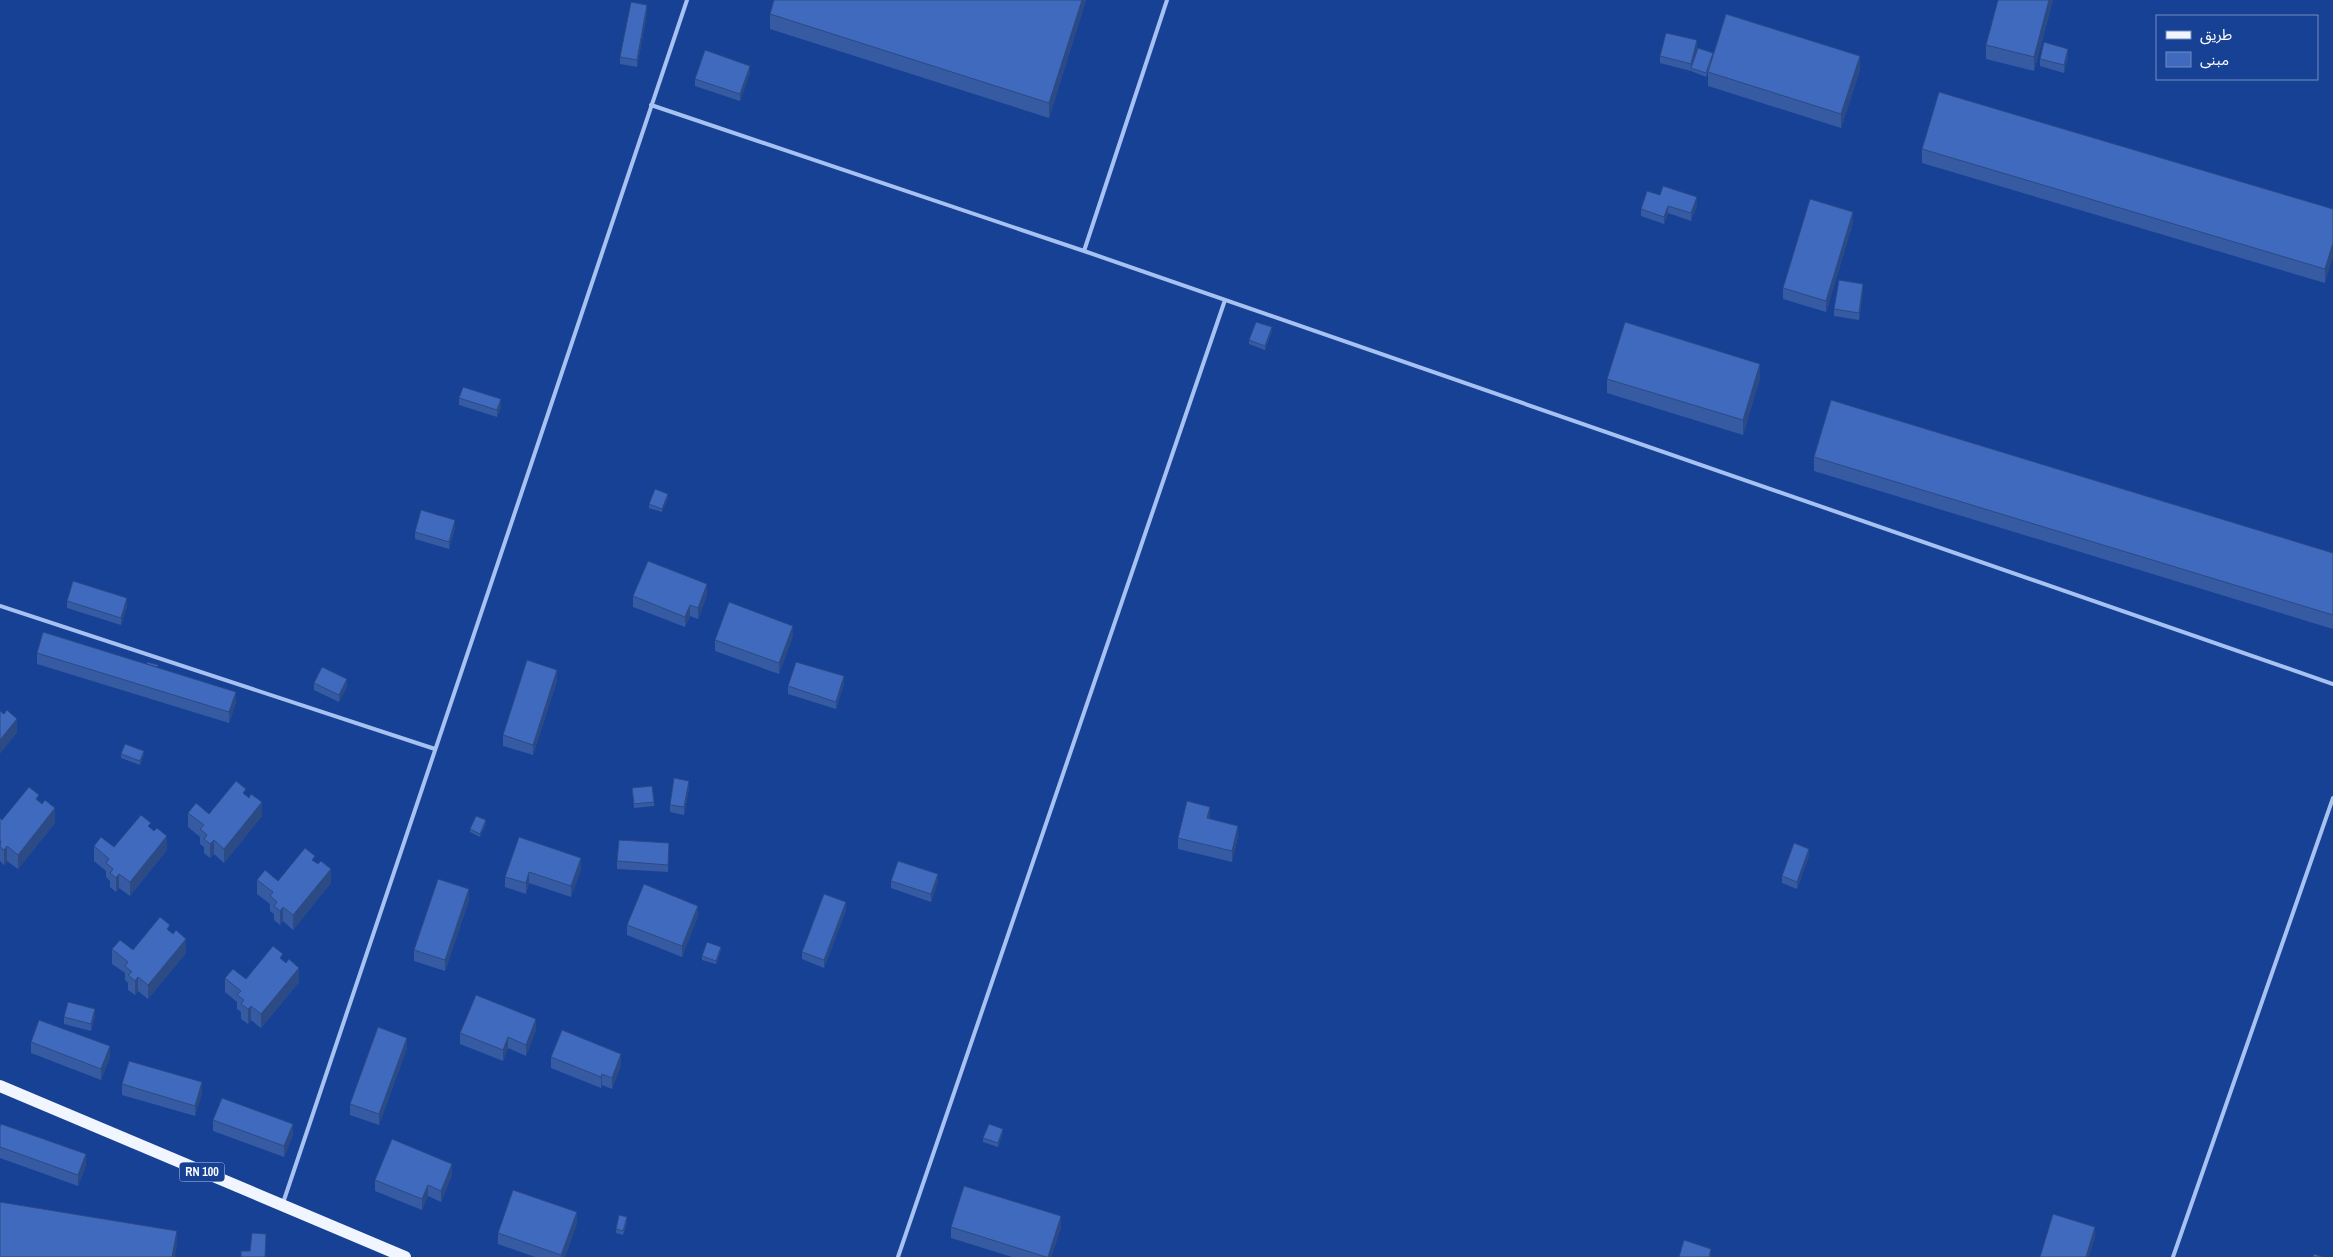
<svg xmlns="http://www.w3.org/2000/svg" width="2333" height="1257" viewBox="0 0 2333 1257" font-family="'Archivo Narrow','Noto Sans Arabic',sans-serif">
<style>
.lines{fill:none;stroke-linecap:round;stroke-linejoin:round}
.lane{stroke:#a7c1f1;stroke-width:4}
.primary{stroke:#f1f5ff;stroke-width:12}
.wall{fill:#365ba3}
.shaded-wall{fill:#2c4a84}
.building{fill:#3f6abd;stroke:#2c4a84}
.labels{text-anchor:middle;stroke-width:4;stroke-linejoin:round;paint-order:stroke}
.shield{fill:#164195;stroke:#b9c6df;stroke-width:1}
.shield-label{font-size:12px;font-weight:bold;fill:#fff}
</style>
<rect width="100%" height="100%" fill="#164195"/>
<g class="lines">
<path class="lane" d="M651 105 1084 251 2333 684
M1084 251 1167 0
M0 606 435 749
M283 1203 687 0
M898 1257 1225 300
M2173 1257 2333 798"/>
<path class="primary" d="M0 1086 405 1257"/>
</g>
<path class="wall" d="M1086 0 1049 118 770 29V14Z
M1998 0H2053L2034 71 1986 59V45Z
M647 13 637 67 620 64V57Z
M1697 48 1693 62 1713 53 1860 70 1841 128 1708 86V71L1706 77 1691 71V70V71L1660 63V56Z
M2068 56 2064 73 2040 66V59Z
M750 73 740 101 695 86V79Z
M1922 149 2333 209 2325 283 1922 163Z
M1660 195 1697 205 1691 221 1668 213 1664 224 1641 216V209Z
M1853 223 1826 312 1783 299V288Z
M1863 291 1859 320 1834 316V309Z
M1272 331 1265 350 1249 344V340Z
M1760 378 1743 435 1607 393V379Z
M459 398 501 407 497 417 459 405Z
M1814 457 2333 553V629L1814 471Z
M668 498 662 512 649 508V504Z
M455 527 449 549 415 539V532Z
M707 595 698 619 690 616 685 627 633 607V596Z
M67 601 127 606 121 625 67 608Z
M793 636 779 674 715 651V640Z
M37 653 158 668 236 702 229 723 37 664Z
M557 681 533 755 503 746V735Z
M314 683 347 686 339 702 314 690Z
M844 684 836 709 788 694V686Z
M121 754H144L140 765 121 758Z
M632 788 654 802V806L634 808Z
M689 788 684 815 670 812V805Z
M246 795 262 816 224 863 214 854 210 858 204 853V847L200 844V837L188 827V813L209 814Z
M39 802 55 823 18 869 7 861 4 865 0 861V818L2 820Z
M1210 818V819L1238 836 1232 862 1178 849V838Z
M486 824 480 837 470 832V829Z
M151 829 167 850 130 896 119 888 116 892 110 887V881L106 877V871L94 861V846L114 847Z
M519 837 581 869 571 897 529 883 526 894 505 887V877Z
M669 850 668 872 617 869V861Z
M1809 856 1797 889 1782 883V876Z
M315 862 331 883 293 930 283 921 280 925 274 920V914L270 911V904L257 894V880L278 881Z
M891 881H938L931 902 891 888Z
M469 900 445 971 414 961V950Z
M846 910 824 968 802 959V952Z
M698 916 682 957 627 935V925Z
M170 932 186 953 148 999 138 991 135 995 128 990V983L125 980V973L112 964V949L133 950Z
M721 951 716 964 702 960V956Z
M283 961 299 982 261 1028 251 1020 248 1024 241 1019V1012L237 1009V1002L225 992V978L246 979Z
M95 1016 91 1031 64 1024V1017Z
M536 1030 526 1056 508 1048 503 1061 460 1044V1033Z
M31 1042 110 1057 101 1080 31 1053Z
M407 1048 379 1125 350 1115V1104Z
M551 1057 621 1065 612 1089 602 1085 601 1088 551 1068Z
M122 1084 202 1093 195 1116 122 1095Z
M213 1120 293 1135 284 1157 213 1131Z
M0 1127 86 1165 78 1186 0 1158Z
M1003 1132 998 1147 983 1142V1138Z
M452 1175 441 1202 428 1196 422 1210 375 1191V1180Z
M627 1221 623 1235 616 1233V1229Z
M577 1223 565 1257H535L498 1244V1233Z
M951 1227H1061L1051 1257H1012L951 1238Z"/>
<path class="shaded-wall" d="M1082 0H1086L1049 118V103Z
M2049 0H2053L2034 71V57Z
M647 5V13L637 67V60Z
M1697 40V48L1691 71V64Z
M2068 49V56L2064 73V65Z
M1860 56V70L1841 128V114Z
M750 66V73L740 101V94Z
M1697 197V205L1691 221V213Z
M1668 206V213L1664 224V217Z
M1853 212V223L1826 312V301Z
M2333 243V257L2325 283V269Z
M1863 284V291L1859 320V313Z
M1272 327V331L1265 350V346Z
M1760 364V378L1743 435V420Z
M501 399V407L497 417V410Z
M668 494V498L662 512V509Z
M455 520V527L449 549V542Z
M707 584V595L698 619V608Z
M127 598V606L121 625V618Z
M690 605V616L685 627V617Z
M793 626V636L779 674V663Z
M557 670V681L533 755V745Z
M844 676V684L836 709V702Z
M347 679V686L339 702V695Z
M236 692V702L229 723V712Z
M17 719V733L0 754V740Z
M144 751V754L140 765V761Z
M689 781V788L684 815V807Z
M262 802V816L224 863V849Z
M1210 807V818L1207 829V818Z
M55 808V823L18 869V855Z
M486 820V824L480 837V834Z
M1238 826V836L1232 862V851Z
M167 836V850L130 896V882Z
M214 840V854L210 858V844Z
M7 846V861L4 865V850Z
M1809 849V856L1797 889V882Z
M581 858V869L571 897V886Z
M331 869V883L293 930V915Z
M529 872V883L526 894V883Z
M119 874V888L116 892V878Z
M938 874V881L931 902V894Z
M469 889V900L445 971V960Z
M846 902V910L824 968V960Z
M698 906V916L682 957V946Z
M283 907V921L280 925V911Z
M186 939V953L148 999V985Z
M721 947V951L716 964V961Z
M299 968V982L261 1028V1014Z
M138 977V991L135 995V981Z
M251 1006V1020L248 1024V1009Z
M95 1009V1016L91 1031V1024Z
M536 1019V1030L526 1056V1045Z
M508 1037V1048L503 1061V1050Z
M407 1038V1048L379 1125V1114Z
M110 1046V1057L101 1080V1069Z
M621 1054V1065L612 1089V1078Z
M602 1074V1085L601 1088V1077Z
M202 1082V1093L195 1116V1106Z
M293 1124V1135L284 1157V1146Z
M1003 1129V1132L998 1147V1143Z
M86 1154V1165L78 1186V1175Z
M452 1164V1175L441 1202V1191Z
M428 1185V1196L422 1210V1199Z
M577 1212V1223L565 1257H561Z
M1061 1216V1227L1051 1257H1048Z
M2095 1227V1238L2089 1257H2086Z
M177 1231V1245L175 1257H172Z
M1711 1249V1257H1709Z"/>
<path class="building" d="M774 0H1082L1049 103 770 14Z
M1998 0H2049L2034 57 1986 45Z
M631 2 647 5 637 60 620 57Z
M1726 14 1860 56 1841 114 1708 72Z
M1666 33 1697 40 1691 64 1660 56Z
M2044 42 2068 49 2064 65 2040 59Z
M1698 48 1713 53 1706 73 1691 68Z
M705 50 750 66 740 94 695 79Z
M1939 92 2333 209V243L2325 269 1922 149Z
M1663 186 1697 197 1691 213 1668 206 1664 217 1641 209 1647 191 1660 195Z
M1810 199 1853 212 1826 301 1783 288Z
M1839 280 1863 284 1859 313 1834 309Z
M1256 322 1272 327 1265 346 1249 340Z
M1625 322 1760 364 1743 420 1607 379Z
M463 387 501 399 497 410 459 398Z
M1831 400 2333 553V615L1814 457Z
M655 489 668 494 662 509 649 504Z
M421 510 455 520 449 542 415 532Z
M648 561 707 584 698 608 690 605 685 617 633 596Z
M73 581 127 598 121 618 67 601Z
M729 602 793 626 779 663 715 640Z
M43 632 236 692 229 712 37 653Z
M527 660 557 670 533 745 503 735Z
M147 662 158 665 157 667 147 664Z
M796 662 844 676 836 702 788 686Z
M322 667 347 679 339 695 314 683Z
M7 710 17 719 0 740V711L4 714Z
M125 744 144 751 140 761 121 754Z
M674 778 689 781 684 807 670 805Z
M236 781 246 789 243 793 249 798 251 794 262 802 224 849 214 840 210 844 204 839 207 835 200 829 204 825 188 813 196 803 209 814Z
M652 786 654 802 634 804 632 788Z
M29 787 39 795 36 799 42 804 45 800 55 808 18 855 7 846 4 850 0 847 1 841H0V818L2 820Z
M1187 801 1210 807 1207 818 1238 826 1232 851 1178 838Z
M141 815 151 823 148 826 154 831 157 828 167 836 130 882 119 874 116 878 110 873 113 869 106 863 109 859 94 846 101 837 114 847Z
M476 816 486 820 480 834 470 829Z
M519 837 581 858 571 886 529 872 526 883 505 877Z
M619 840 669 843 668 865 617 861Z
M1794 843 1809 849 1797 882 1782 876Z
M305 848 315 856 312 860 318 864 321 861 331 869 293 915 283 907 280 911 274 906 277 902 270 896 273 892 257 880 265 870 278 881Z
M898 861 938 874 931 894 891 881Z
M438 879 469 889 445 960 414 950Z
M644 884 698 906 682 946 627 925Z
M824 894 846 902 824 960 802 952Z
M160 917 170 925 167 929 173 934 176 930 186 939 148 985 138 977 135 981 128 975 132 972 125 966 128 962 112 949 120 940 133 950Z
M707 942 721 947 716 961 702 956Z
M273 946 283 954 280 958 286 963 289 959 299 968 261 1014 251 1006 248 1009 241 1004 244 1000 237 995 241 991 225 978 233 969 246 979Z
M476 995 536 1019 526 1045 508 1037 503 1050 460 1033Z
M68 1002 95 1009 91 1024 64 1017Z
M39 1020 110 1046 101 1069 31 1042Z
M378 1027 407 1038 379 1114 350 1104Z
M562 1030 621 1054 612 1078 602 1074 601 1077 551 1057Z
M129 1061 202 1082 195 1106 122 1084Z
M222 1098 293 1124 284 1146 213 1120Z
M1 1124 86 1154 78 1175 0 1147V1127Z
M989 1124 1003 1129 998 1143 983 1138Z
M392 1139 452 1164 441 1191 428 1185 422 1199 375 1180Z
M964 1186 1061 1216 1048 1257H1046L951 1227Z
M513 1190 577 1212 561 1255 498 1233Z
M0 1202 177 1231 172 1257H0Z
M2053 1214 2095 1227 2086 1257H2040Z
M619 1215 627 1217 623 1231 616 1229Z
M252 1233 266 1234 265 1257H241V1251H250Z
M1684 1240 1711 1249 1709 1257H1679Z
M2314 1254 2323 1257H2313Z"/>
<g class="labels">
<rect class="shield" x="179.5" y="1162.5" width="45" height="19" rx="4"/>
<g class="shield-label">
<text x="202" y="1176">RN 100</text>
</g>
</g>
<rect x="2156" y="15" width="162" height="65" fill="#164195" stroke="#738dbf"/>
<rect x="2166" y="31" width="25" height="8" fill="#f1f5ff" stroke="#738dbf"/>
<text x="2200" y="40" font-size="15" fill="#ffffff">طريق</text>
<rect x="2166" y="52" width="25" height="15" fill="#3f6abd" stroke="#738dbf"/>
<text x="2200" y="65" font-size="15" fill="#ffffff">مبنى</text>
</svg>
